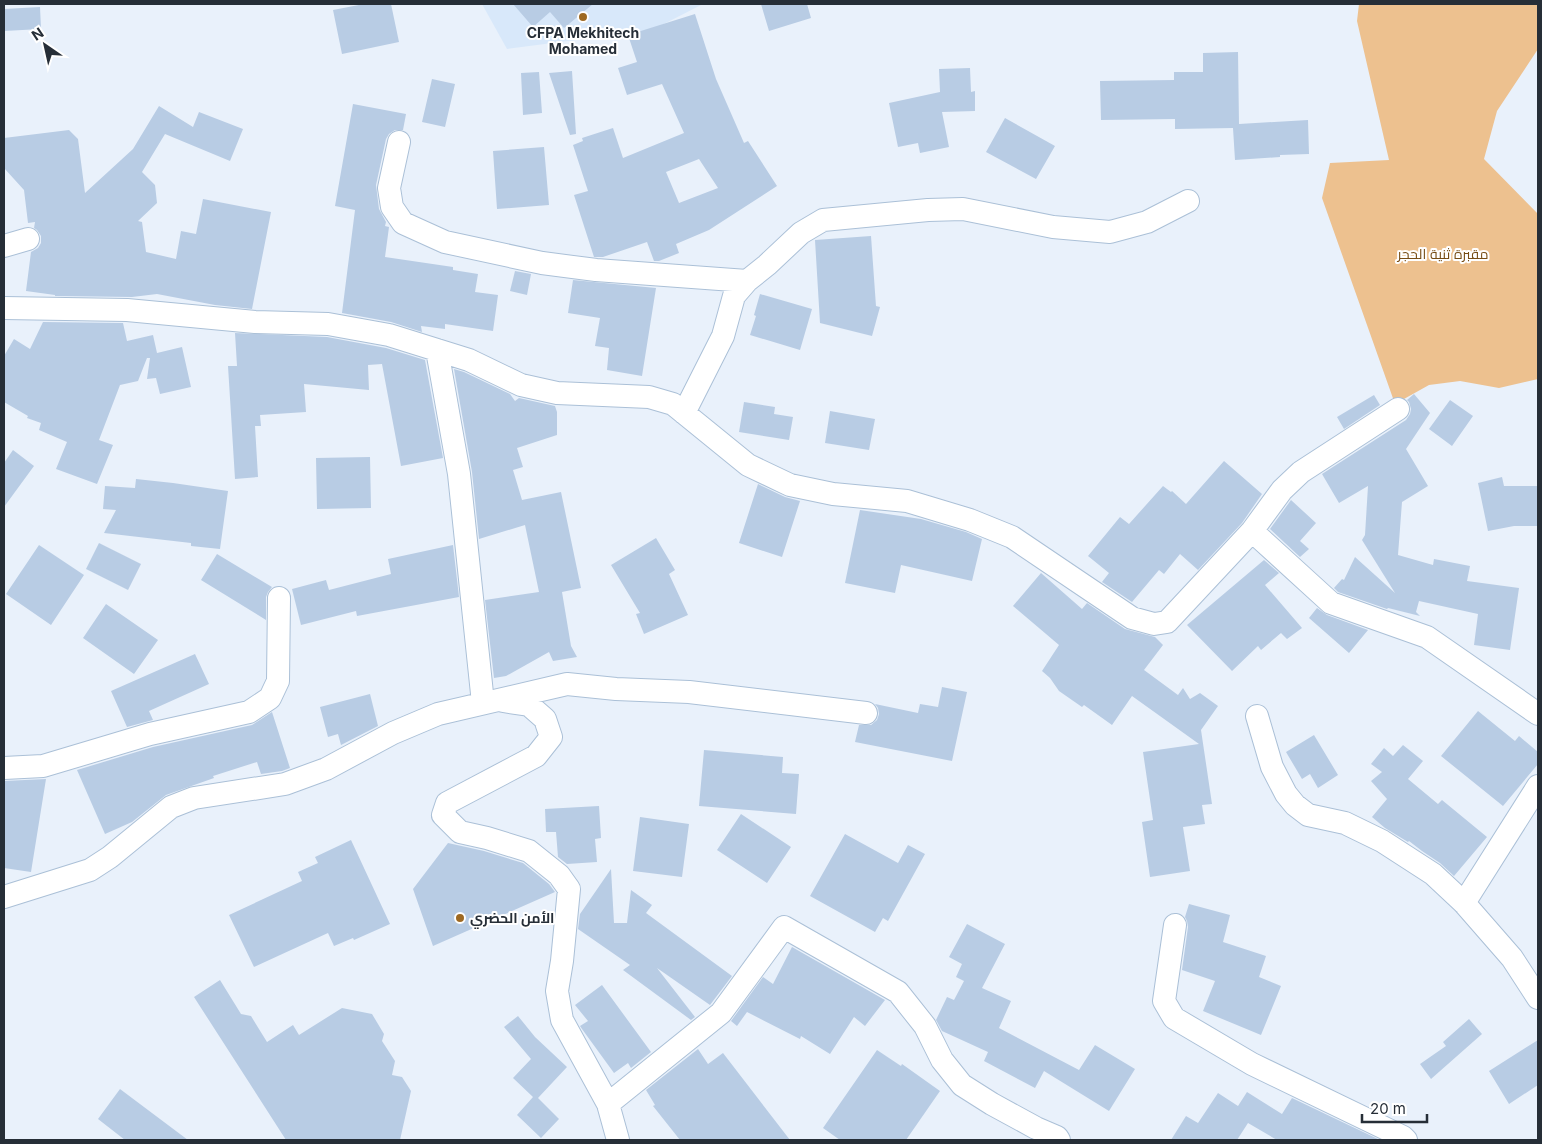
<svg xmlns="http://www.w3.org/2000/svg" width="1542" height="1144" viewBox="0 0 1542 1144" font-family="Inter,Cairo,sans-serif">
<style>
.built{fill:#d8e8fa}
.green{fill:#edc18f}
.building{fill:#b8cce4;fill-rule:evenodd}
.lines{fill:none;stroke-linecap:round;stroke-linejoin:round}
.street-casing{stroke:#abc0d7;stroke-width:24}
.street{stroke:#fff;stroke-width:22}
.poi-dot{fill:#9e6922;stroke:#fff;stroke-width:2}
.labels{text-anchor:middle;stroke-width:4;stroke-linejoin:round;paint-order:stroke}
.poi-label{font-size:14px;font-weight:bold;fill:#262e37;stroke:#fff}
.park-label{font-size:14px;fill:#764c14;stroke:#fff}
</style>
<rect width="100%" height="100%" fill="#e9f1fb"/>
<path class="built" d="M482 4H703L652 30 507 49Z"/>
<path class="green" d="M1359 4H1538V49L1497 111 1484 159 1538 214V379L1499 388 1460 381 1429 385 1395 404 1322 198 1330 163 1389 160 1357 21Z"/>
<path class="building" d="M364 4H391L399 42 342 54 333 10Z
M513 4H593L564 28 550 12 533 27Z
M761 4H807L811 18 769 31Z
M40 7 41 29 4 31V9Z
M695 14 716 79 744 143 748 141 777 186 709 230 676 244 679 253 659 261H654L647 242 603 257H594L574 195 588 191 573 145 583 141 582 138 613 128 623 158 684 133 662 84 627 95 618 68 637 62 628 35ZM699 159 718 188 679 203 666 172Z
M1238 52 1239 124 1308 120 1309 154 1280 155V157L1235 160 1233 128 1175 129V119L1101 120 1100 81 1174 80V72H1203V53Z
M970 68 971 92 975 91V111L942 112 949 147 920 153 918 143 898 147 889 103 940 92 939 69Z
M572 71 576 134 570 135 549 73Z
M539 72 542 113 523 115 521 73Z
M432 79 455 84 445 127 422 122Z
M353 104 406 114 403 130H395L389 134 386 139 376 185 379 209 386 222 385 226 389 227 385 257 453 267V270L478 274 475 292 498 295 493 331 445 324V329L421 326 422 332 391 322 342 313 355 210 335 206Z
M159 106 193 127 199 112 243 129 230 161 165 134 142 172 155 185 157 203 138 221 142 222 146 252 176 259 181 231 196 234 203 199 271 212 252 309 215 305 157 294 132 297 55 296V295L26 291 31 252 38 248 41 243V236L37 230 34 228 35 222 28 223 24 190 4 168V138L69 130 78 139 85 193 133 149Z
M1005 118 1055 146 1036 179 986 152Z
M544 147 549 205 497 209 493 151Z
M871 236 876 306 880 307 872 336 820 323 815 240Z
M515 271 531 274 527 295 510 291Z
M573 280 656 288 642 376 607 370 609 348 595 346 600 318 568 313Z
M760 294 812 309 800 350 750 335 756 316 754 315Z
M43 322 123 323 127 341 153 335 157 353 182 347 191 387 160 394 156 378 147 379 150 358H147L138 381 120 385 99 440 113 445 97 484 56 469 67 442 39 430 41 423 27 418 28 416 4 402V356L14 339 30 349Z
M235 333 327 337 386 348 425 360 443 458 401 466 382 364 368 365 369 390 304 384 306 412 260 415 261 426H255L258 477 235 479 228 366H237Z
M454 369 464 372 510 394 515 401 519 398 555 406 557 412V435L517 448 523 467 513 470 522 500 561 492 581 588 562 592 571 646 577 657 553 661 549 652 506 676 494 678 485 600 539 592 525 525 479 539 472 472Z
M1414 394 1430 413 1406 449 1428 486 1402 502 1398 555 1433 565 1434 559 1470 566 1467 581 1519 588 1510 650 1474 645 1478 614 1419 601 1416 612 1420 616 1388 608 1387 609 1338 592 1334 588 1342 579 1344 580 1355 557 1395 593 1362 540 1365 535 1368 486 1339 503 1322 474 1406 420 1410 414 1411 409 1409 402 1407 400Z
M1374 395 1380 405 1344 429 1337 417Z
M1450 400 1473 416 1452 446 1429 429Z
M744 402 775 407 774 414 793 417 789 440 739 432Z
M830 411 875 419 869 450 825 443Z
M13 450 34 466 4 507V463Z
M370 457 371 508 317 509 316 458Z
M1224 461 1262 494 1242 523 1198 570 1180 554 1164 574 1159 570 1132 602 1102 582 1109 573 1088 556 1120 517 1129 524 1163 486 1171 492 1172 491 1186 504Z
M1502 477 1504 486H1538V526H1514L1488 531 1478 483Z
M136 479 173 483 228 491 220 549 191 546V543L104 533 116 510 103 509 105 486 135 488Z
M758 484 785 497 800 501 782 557 739 543Z
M1291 500 1316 523 1300 541 1309 549 1300 557 1270 529Z
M860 510 921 519 966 532 982 539 972 581 901 565 895 593 845 583Z
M656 538 675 570 669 574 688 615 644 634 636 614 640 613 611 565Z
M99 543 141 564 128 590 86 569Z
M39 545 84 575 51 625 6 594Z
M453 545 459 597 357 616 356 611 301 625 292 589 326 580 329 590 391 574 388 559Z
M217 554 272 587 268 592 266 597V620L201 580Z
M1264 560 1279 573 1265 585 1302 628 1287 639 1281 633 1261 650 1258 646 1232 671 1187 625Z
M1041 573 1082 609 1087 603 1125 629 1155 637 1163 645 1144 670 1178 695 1183 688 1190 699 1200 693 1218 706 1201 730 1212 804 1202 805 1205 824 1183 827 1190 871 1150 877 1142 822 1153 820 1143 752 1199 744 1132 696 1112 725 1084 705 1082 707 1059 691 1050 678 1042 671 1059 645 1013 606Z
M106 604 158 640 134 674 83 638Z
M1317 608 1327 615 1368 630 1349 653 1309 618Z
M195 654 209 684 149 711 153 720 127 727 111 691Z
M942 687 967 692 952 761 855 742 859 725H871L877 720 879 714 878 708 875 704 918 713 920 704 938 707Z
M370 694 378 726 341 745 338 734 328 737 320 707Z
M1478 711 1515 741 1519 736 1538 752V764L1503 806 1441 756Z
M272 712 290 768 282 771 261 774 257 762 213 776 214 778 166 795 132 822 105 834 77 770 153 747 252 725Z
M1314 735 1338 775 1318 788 1310 774 1302 779 1286 752Z
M1403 745 1423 761 1408 779 1438 804 1442 800 1487 837 1454 876 1440 863 1422 851 1409 841 1408 842 1385 828 1372 817 1387 799 1371 781 1382 772 1371 764 1384 748 1393 756Z
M704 750 783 757 782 773 799 774 796 814 699 806Z
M46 779 31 872 4 868V781Z
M599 806 601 838 595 839 597 862 567 864 558 857 556 832H546L545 809Z
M741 814 791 847 767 883 717 850Z
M640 817 689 824 682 877 633 871Z
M845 834 898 863 908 845 925 854 888 921 883 918 875 932 810 896Z
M351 840 390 924 354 940 353 938 334 946 328 933 254 967 229 915 302 881 298 872 318 863 315 857Z
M448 843 484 851 523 863 549 884 555 892 433 946 413 889Z
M611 869 614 923H627L631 890 652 905 646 913 732 976 710 1005 657 968 695 1017 691 1020 623 970 630 965 578 929 580 914Z
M1189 904 1230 915 1223 942 1266 956 1259 977 1281 986 1261 1035 1203 1011 1215 981 1182 970 1188 927 1187 921 1185 917Z
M967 924 1005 944 982 988 1011 1001 999 1028 1079 1070 1095 1045 1135 1069 1109 1111 1044 1071 1035 1088 984 1061 988 1052 942 1031 936 1020 947 997 954 1000 964 981 956 977 962 964 949 957Z
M792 947 885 1000 865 1026 854 1017 830 1054 801 1036 800 1039 747 1012 737 1026 731 1021 763 977 773 984Z
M220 980 241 1014 251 1016 267 1042 293 1025 299 1035 342 1008 372 1014 384 1034 382 1041 395 1061 392 1075 402 1077 411 1091 400 1140H286L194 997Z
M602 985 651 1052 631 1068 628 1063 614 1073 582 1029 580 1026 588 1021 575 1005Z
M518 1016 535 1037 567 1067 538 1098 559 1119 541 1138 517 1115 533 1097 513 1078 531 1059 504 1027Z
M1469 1019 1482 1034 1431 1079 1420 1064 1446 1046 1443 1042Z
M1538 1040V1085L1509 1104 1489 1071Z
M698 1049 708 1064 723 1053 790 1140H680L653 1106 655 1105 646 1090Z
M877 1050 901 1066 902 1064 940 1091 906 1140H840L823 1128Z
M120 1089 188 1140H125L98 1119Z
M1247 1092 1282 1114 1292 1098 1380 1140H1277L1248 1123 1237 1140H1171L1186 1116 1198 1123 1218 1093 1238 1106Z"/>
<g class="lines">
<g class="street-casing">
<path id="street" d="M399 142 389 188 392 207 403 223 445 242 542 263 596 270 747 281
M4 246 28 239
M4 308 127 310 255 322 328 324 389 335 469 360 521 385 557 393 649 397 673 404 748 465 790 485 833 494 907 501 970 520 1012 537 1132 618 1154 624 1167 622 1252 531 1282 490 1301 472 1398 409
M437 350 459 474 483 703
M684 413 723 336 734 296 747 281 767 265 801 233 823 220 928 210 963 209 1053 227 1110 232 1147 222 1188 201
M1252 531 1331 603 1427 637 1538 714
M503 701 529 705 545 719 551 737 536 756 447 803 443 815 460 832 487 838 529 851 559 875 569 889 562 961 557 991 562 1020 608 1104 618 1140
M1257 716 1272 767 1286 794 1295 805 1308 815 1345 823 1382 841 1433 874 1464 903 1512 958 1538 998
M4 768 43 766 150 734 249 712 270 698 278 681 279 598
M4 897 90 870 110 857 171 807 194 798 285 784 326 769 393 733 438 714 567 684 616 689 689 692 866 713
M1464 903 1538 786
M1175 925 1164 1001 1174 1018 1252 1064 1403 1137 1406 1140
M608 1104 721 1013 784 927 898 992 925 1026 942 1060 962 1085 992 1104 1036 1128 1057 1137 1059 1140"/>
</g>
<use href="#street" class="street"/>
</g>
<g class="poi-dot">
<circle cx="583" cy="17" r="5"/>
<circle cx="460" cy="918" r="5"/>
</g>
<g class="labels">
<g class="poi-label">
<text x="583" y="38">CFPA Mekhitech<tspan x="583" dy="16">Mohamed</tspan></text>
<text x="470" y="923" text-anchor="start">الأمن الحضري</text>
</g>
<g class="park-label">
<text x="1443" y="259">مقبرة ثنية الحجر</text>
</g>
</g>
<rect width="1542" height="1144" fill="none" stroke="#262e37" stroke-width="10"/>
<g transform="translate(45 45) rotate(326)" stroke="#ffffff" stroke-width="4" paint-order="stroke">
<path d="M0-4L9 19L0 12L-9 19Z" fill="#262e37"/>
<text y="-8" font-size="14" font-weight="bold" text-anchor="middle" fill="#262e37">N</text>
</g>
<path d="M1362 1114v8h65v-8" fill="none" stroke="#262e37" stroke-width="2.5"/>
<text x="1370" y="1114" font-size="15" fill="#262e37" stroke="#ffffff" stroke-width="4" paint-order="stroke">20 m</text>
</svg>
